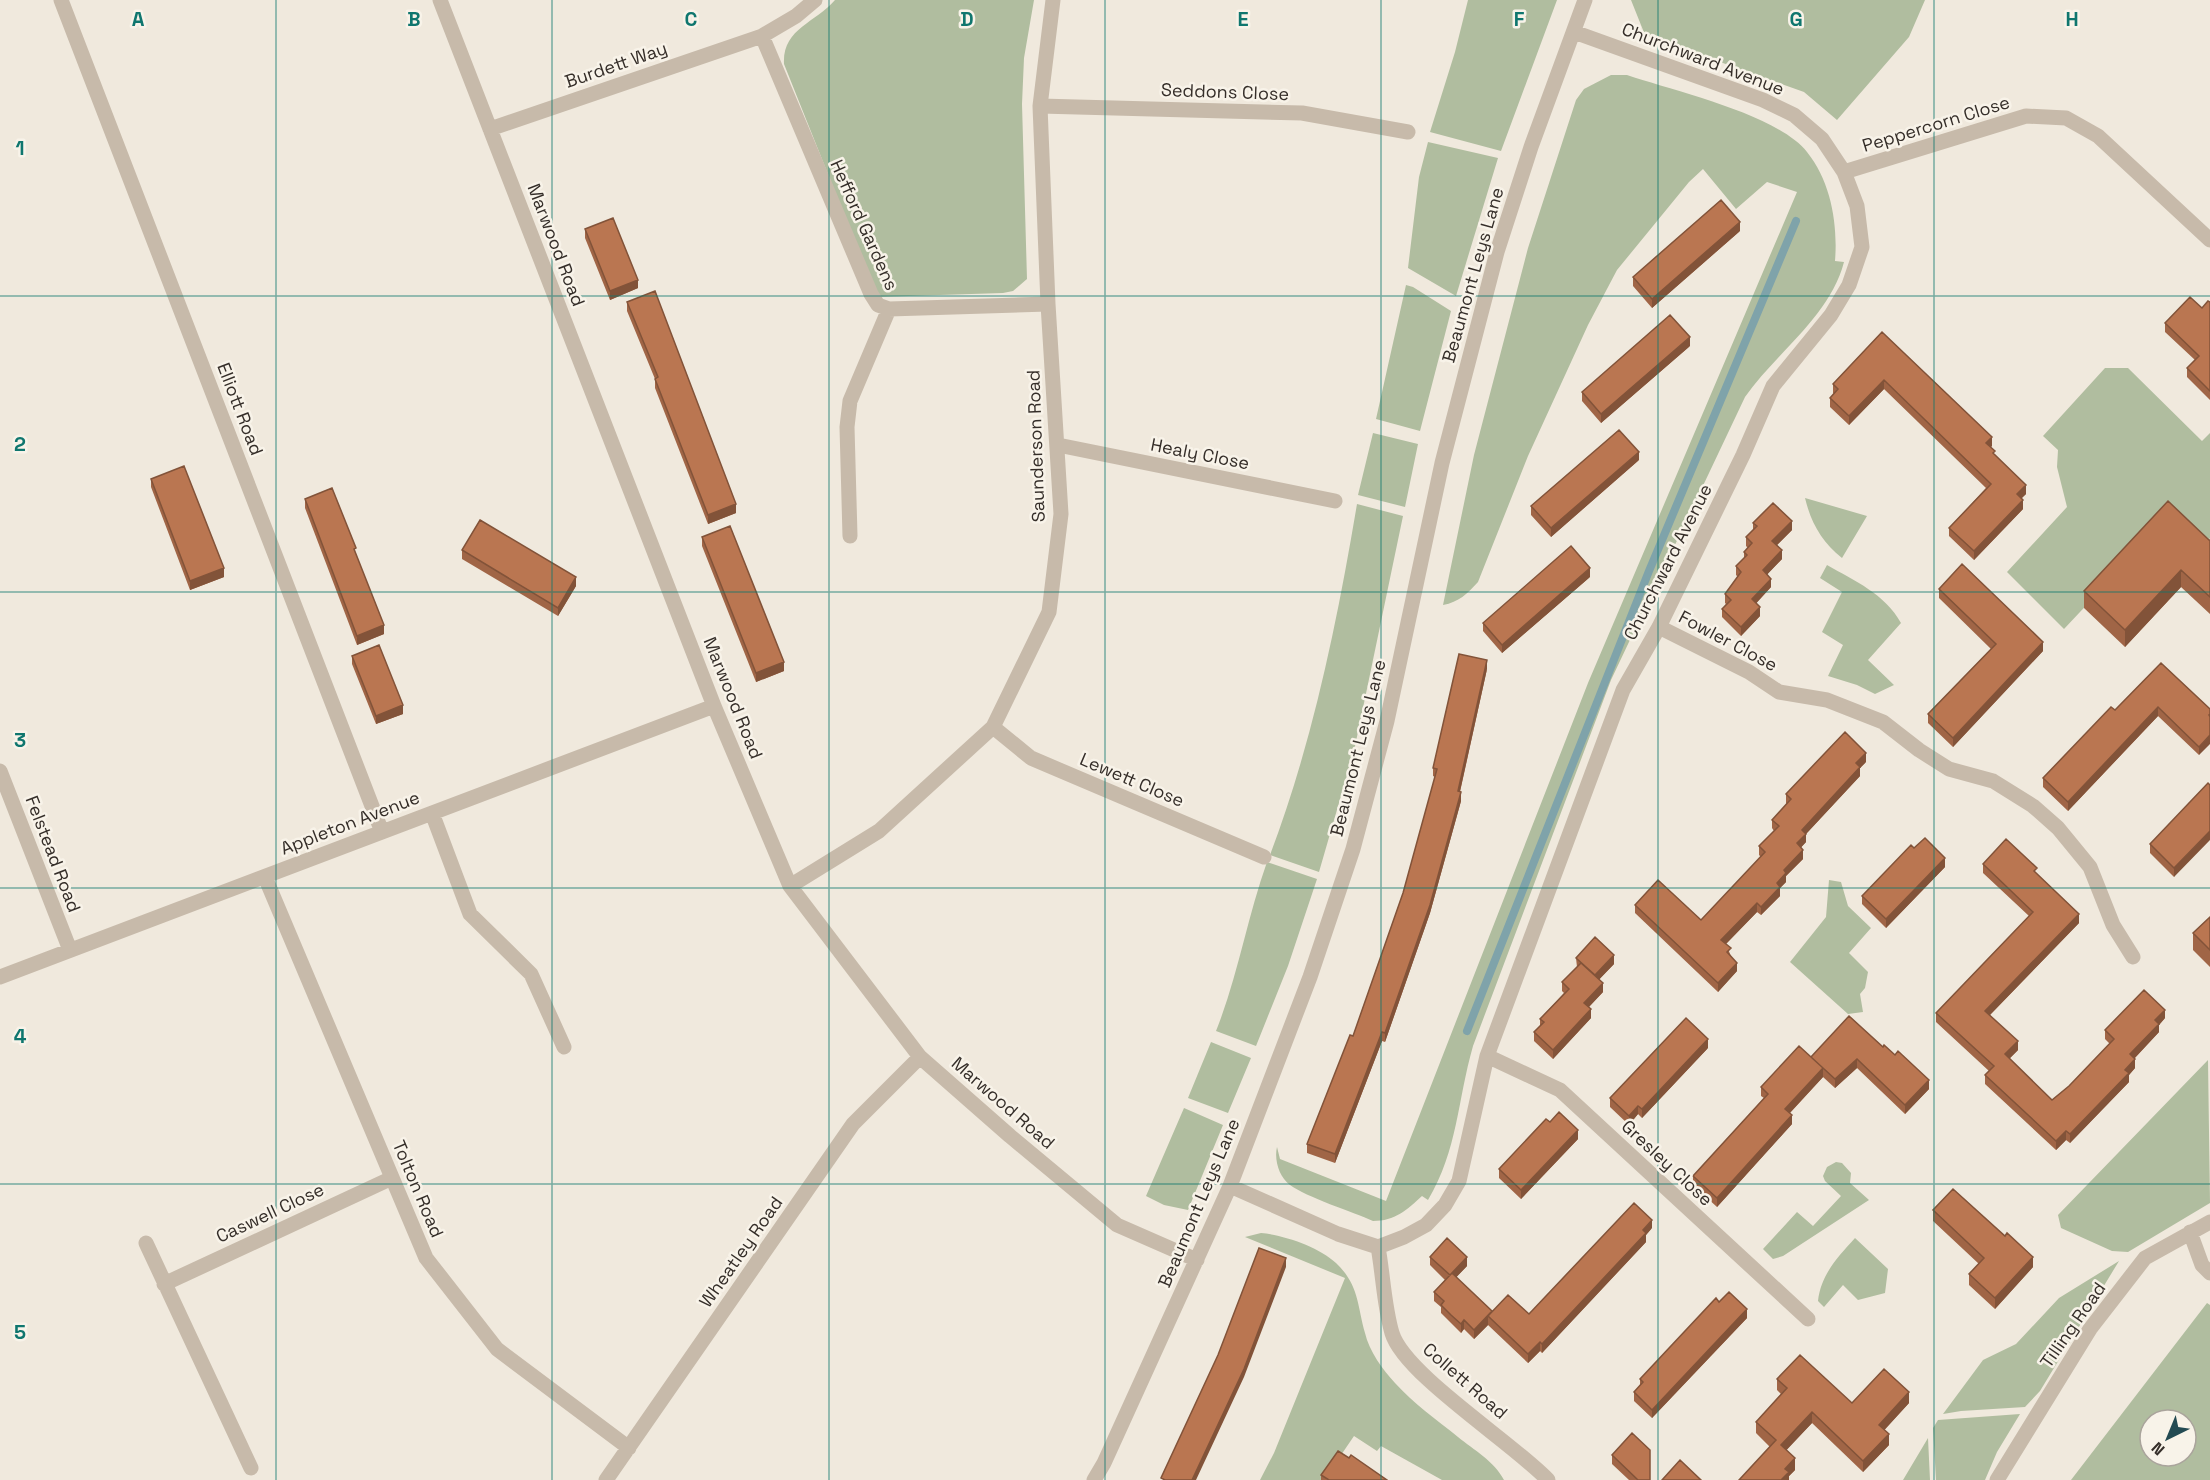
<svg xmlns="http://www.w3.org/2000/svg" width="2210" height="1480" viewBox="0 0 2210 1480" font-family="'Space Grotesk',sans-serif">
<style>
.green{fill:#b0bd9f;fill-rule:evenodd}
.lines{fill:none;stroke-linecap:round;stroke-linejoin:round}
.stream{stroke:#7fa3aa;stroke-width:8}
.minor{stroke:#c7baaa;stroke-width:15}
.wall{fill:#a06546}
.shaded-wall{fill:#825339}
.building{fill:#ba7651;stroke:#825339;stroke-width:1.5}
.grid{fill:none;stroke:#0f766e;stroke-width:1.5;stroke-opacity:0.55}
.labels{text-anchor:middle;stroke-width:5;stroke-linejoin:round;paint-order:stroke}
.street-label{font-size:18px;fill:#352e29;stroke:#f8f3e9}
.grid-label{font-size:20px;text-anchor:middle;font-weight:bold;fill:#0f766e;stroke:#f8f3e9;stroke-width:5;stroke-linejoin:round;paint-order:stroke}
</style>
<rect width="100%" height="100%" fill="#f0e9dd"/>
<path class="green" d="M835 0H1034L1024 58 1022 104 1027 279 1013 291 1003 293 877 297 784 64C782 29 815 23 835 0Z
M1468 0H1557L1501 151 1430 132 1455 52Z
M1631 0H1925L1909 37 1837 120 1804 92 1645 35Z
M1611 75H1627C1674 91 1777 114 1807 152 1831 182 1838 224 1835 261L1844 262C1830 316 1776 353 1745 397L1611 680 1473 1046C1457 1102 1458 1149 1428 1200L1422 1196C1407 1210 1395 1221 1373 1221 1353 1212 1306 1197 1290 1185 1279 1177 1274 1160 1277 1147L1280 1159 1386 1201 1588 683 1797 192 1767 182 1736 209 1703 169 1689 182 1617 270 1588 325 1528 456 1478 582C1467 594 1459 602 1443 605L1474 455 1528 248 1576 100 1584 89Z
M1428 142 1498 158 1456 296 1408 268 1419 177Z
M1406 285 1413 287 1451 311 1420 431 1376 419Z
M2105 368H2128L2202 441 2210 433V538L2207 542 2175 511 2064 629 2007 572 2067 507 2057 467 2058 450 2043 436Z
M1373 433 1418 444 1405 507 1358 495Z
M1805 498 1867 516 1842 558C1822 542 1811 523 1805 498Z
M1357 504 1403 516 1354 751 1319 872 1270 855C1313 741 1337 623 1357 504Z
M1827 565C1855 581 1885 594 1901 623L1868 660 1894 685 1875 694 1857 685 1828 676 1843 645 1822 632 1842 592 1820 578Z
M1267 862 1317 879 1288 966 1256 1046 1216 1031C1238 976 1247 918 1267 862Z
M1829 880 1841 882 1848 906 1871 928 1849 953 1868 972 1865 988 1860 994 1863 1012 1848 1014 1790 962 1826 917Z
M1211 1042 1251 1058 1228 1113 1188 1098Z
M2208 1060 2210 1203 2128 1252 2112 1251 2061 1228 2058 1215Z
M1184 1108 1223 1125 1188 1210 1164 1205 1146 1196Z
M1836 1162 1842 1163 1851 1173 1850 1183 1869 1200 1783 1256 1773 1259 1763 1249 1797 1212 1813 1226 1841 1196 1825 1181 1823 1176 1827 1167Z
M1261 1233C1284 1235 1319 1247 1336 1263 1359 1285 1357 1304 1365 1333 1369 1351 1383 1370 1395 1383 1413 1403 1437 1420 1458 1437 1474 1450 1494 1461 1504 1480H1442L1381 1446 1377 1451 1354 1436 1324 1480H1260L1274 1453 1345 1278 1245 1237Z
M1855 1238 1888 1269 1885 1293 1858 1300 1843 1285 1824 1307 1818 1301C1821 1274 1838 1257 1855 1238Z
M2119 1261 2040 1391 2025 1407 1961 1411 1943 1414 1983 1360 2016 1344 2059 1298Z
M2207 1303 2210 1305V1480H2071ZM2150 1420H2186V1456H2150Z
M2020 1414 1997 1452 1985 1480H1936L1933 1428 1938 1420Z
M1928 1438 1930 1480H1903Z"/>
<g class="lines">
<path class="stream" d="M1467 1031 1649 571 1796 221"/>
<path class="minor" d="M61 0 382 832
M440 0 714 706 790 886 920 1057 1010 1136 1117 1225 1197 1260
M762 36 871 294 878 305 889 309 1048 304
M1040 106 1302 113 1408 132
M490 129 762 36 796 16 815 0
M1844 172 2026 116 2066 118 2098 136 2210 240
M1058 445 1335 501
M850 536 847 427 850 401 889 309
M1659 627 1749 672 1779 692 1827 700 1883 722 1919 750 1949 769 1993 781 2033 806 2058 828 2090 867 2113 925 2133 957
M993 727 1031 758 1264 857
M0 771 70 950
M432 813 470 914 531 974 564 1047
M265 877 426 1258 497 1349 629 1448
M790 886 879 831 993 727 1049 612 1061 514 1048 304 1040 106 1053 0
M0 977 714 706
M1487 1056 1560 1090 1808 1319
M1230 1186 1338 1234 1378 1247C1383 1274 1384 1306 1392 1333 1404 1374 1513 1443 1548 1480
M2190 1232 2202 1265 2210 1273
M146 1243 251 1468
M1378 1247 1404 1237 1426 1225 1445 1205 1459 1181 1487 1056 1623 690 1659 627 1743 455 1773 386 1831 315 1849 285 1862 247 1857 206 1844 172 1822 139 1794 115 1763 100 1574 32
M164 1284 392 1178
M606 1480 853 1124 920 1057
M1094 1480 1104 1463 1230 1186 1310 977 1353 849 1387 721 1442 463 1497 252 1531 147 1585 0
M1997 1480 2090 1329 2145 1258 2210 1222"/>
</g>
<path class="wall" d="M585 229 638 288 610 300 585 238Z
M1740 231 1652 308 1633 286V277Z
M627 302 736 513 708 524 655 388V379L627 311Z
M2210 302V400L2187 377V368L2195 360 2165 332V323L2202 308Z
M1882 332 1992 446 1990 447 1995 455 2026 494 2021 498 2023 509 1974 560 1949 536V528L1986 488 1884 389 1849 425 1830 407V398L1834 394 1833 393V384Z
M1690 346 1601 423 1582 401V392Z
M1639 460 1551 537 1531 515V506Z
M151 479 224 577 190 590 151 487Z
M305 499 384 634 357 645 305 508Z
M1753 523 1792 530 1777 545 1782 559 1767 574 1771 587 1756 603 1760 616 1741 636 1722 617V609L1726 604 1725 603V594L1738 577 1736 575V566L1744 558V552L1748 548 1746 546V537L1753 530Z
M702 537 784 671 756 682 702 546Z
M2210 540V614L2181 587 2125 647 2084 608V591Z
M462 550 576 586 558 616 462 559Z
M1590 577 1502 653 1483 631V623Z
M1939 589 2043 651 1953 747 1928 723V714L1991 649 1939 598Z
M352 656 403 714 376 724 352 664Z
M2161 663 2210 709 2199 755 2158 716 2068 811 2043 787V778L2115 710Z
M1487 669 1460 792 1461 801 1430 913 1385 1042 1382 1041 1335 1163 1307 1153V1144L1353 1036 1403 893 1435 777 1433 776V768Z
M1866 762 1860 768V776L1806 834V842L1801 847 1803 859 1786 876V882L1780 888V896L1761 915 1757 912 1726 944 1737 971 1718 992 1635 913V905L1701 920 1761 857 1759 855V846L1774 831 1772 828V820L1787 804 1786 803V794Z
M2210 785 2174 877 2150 853V844Z
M1914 848 1945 867 1886 928 1862 904V896Z
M1983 864 2037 874 2079 923 1990 1015 2018 1050 2009 1059 2052 1100 2069 1086 2110 1044 2105 1039V1030L2165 1018 2159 1025V1032L2134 1059 2135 1068 2129 1075V1082L2070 1143 2066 1140 2056 1150 1985 1084V1075L1989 1071 1936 1022V1013L2029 916 1983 873Z
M2210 917V967L2193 950V933Z
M1576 958 1614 964 1599 979 1603 992 1589 1007 1591 1018 1553 1059 1534 1041V1032L1540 1026V1019L1564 993 1562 991V982L1577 967Z
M1849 1016 1929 1089 1905 1114 1857 1068 1835 1088 1823 1077 1790 1113 1792 1124 1717 1207 1693 1185V1176L1764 1098 1761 1096V1087L1811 1057Z
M1708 1048 1642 1118 1638 1114 1629 1125 1610 1107V1098Z
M1550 1122 1578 1139 1521 1199 1499 1178V1169Z
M1933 1210 2005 1236 2033 1267 1995 1309 1969 1285V1274L1979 1264 1933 1221Z
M1652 1228 1646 1235V1242L1542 1353 1540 1351 1528 1363 1488 1325 1474 1339 1464 1329 1461 1333 1441 1313V1307L1434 1301V1292L1445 1280 1430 1265V1257L1467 1266 1456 1277 1492 1311 1529 1314Z
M1719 1302 1747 1318 1652 1418 1634 1401V1392L1640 1386V1379Z
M1777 1379 1852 1403H1909L1884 1430 1889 1445 1863 1472 1812 1423 1786 1450 1795 1470 1789 1476V1480L1770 1447 1756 1433V1422L1781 1394 1777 1390Z
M1612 1455 1650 1480H1629L1612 1464Z
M1349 1458 1387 1480H1321V1475Z"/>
<path class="shaded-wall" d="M1740 222V231L1652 308V299Z
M638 280V288L610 300V291Z
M1690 337V346L1601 423V414Z
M1884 380V389L1849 425V416Z
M1992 437V446L1986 452V443Z
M1639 452V460L1551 537V528Z
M2026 485V494L2017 503V494Z
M2023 500V509L1974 560V551Z
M736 504V513L708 524V515Z
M1792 521V530L1772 550V541Z
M1782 550V559L1763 579V570Z
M224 568V577L190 590V581Z
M1590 568V577L1502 653V645Z
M2181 570V587L2125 647V630Z
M576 577V586L558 616V608Z
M1771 579V587L1752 608V599Z
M1760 607V616L1741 636V627Z
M384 625V634L357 645V636Z
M2043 642V651L1953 747V738Z
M1487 660V669L1458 800V791Z
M784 662V671L756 682V673Z
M403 705V714L376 724V716Z
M2158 707V716L2068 811V802Z
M2210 735V744L2199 755V747Z
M1866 753V762L1860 768V776L1806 834V842L1797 852V843L1802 830 1856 763Z
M1461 792V801L1430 913 1385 1042V1033Z
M2210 831V840L2174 877V868Z
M1803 850V859L1786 876V882L1780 888V896L1761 915V907L1777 883 1784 870Z
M1945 858V867L1886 928V919Z
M1757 903V912L1721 949V940Z
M2079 914V923L1985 1020V1011Z
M1614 955V964L1595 984V975Z
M1737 963V971L1718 992V983Z
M1603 983V992L1584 1012V1003Z
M1591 1009V1018L1553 1059V1050Z
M2165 1010V1018L2159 1025V1032L2130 1063V1054L2155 1020Z
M1382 1032V1041L1335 1163V1154Z
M1708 1039V1048L1642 1118V1109Z
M2018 1041V1050L2005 1063V1054Z
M1857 1059V1068L1835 1088V1079Z
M2135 1059V1068L2129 1075V1082L2070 1143V1134L2125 1070Z
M1823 1068V1077L1785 1118V1109Z
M1929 1080V1089L1905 1114V1105Z
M1638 1106V1114L1629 1125V1116Z
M1792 1115V1124L1717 1207V1198Z
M1578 1130V1139L1521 1199V1190Z
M2066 1131V1140L2056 1150V1141Z
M1652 1220V1228L1646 1235V1242L1542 1353V1344Z
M1467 1257V1266L1450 1284V1275Z
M2033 1257V1267L1995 1309V1298Z
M1286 1258V1267L1244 1377 1196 1480H1192Z
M1747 1309V1318L1652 1418V1410Z
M1492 1311 1488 1316V1325L1474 1339V1330Z
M1464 1320V1329L1461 1333V1324Z
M1540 1342V1351L1528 1363V1354Z
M1909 1392V1403L1879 1436V1425Z
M1812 1412V1423L1781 1456V1445Z
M1889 1434V1445L1863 1472V1461Z
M1795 1458V1470L1789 1476V1480H1781L1785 1469Z"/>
<path class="building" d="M1721 200 1740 222 1652 299 1633 277Z
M613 218 638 280 610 291 585 229Z
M655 291 736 504 708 515 655 379 658 377 627 302Z
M2190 297 2202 308 2208 301 2210 302V391L2187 368 2199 356 2165 323Z
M1670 315 1690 337 1601 414 1582 392Z
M1882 332 1992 437 1986 443 1995 451 1993 453 2026 485 2017 494 2023 500 1974 551 1949 528 1991 484 1884 380 1849 416 1830 398 1838 389 1833 384Z
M1619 430 1639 452 1551 528 1531 506Z
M184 466 224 568 190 581 151 479Z
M332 488 356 548 354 549 384 625 357 636 305 499Z
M2168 501 2209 540H2210V597L2181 570 2125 630 2084 591Z
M1773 503 1792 521 1772 541 1782 550 1763 570 1771 579 1752 599 1760 607 1741 627 1722 609 1731 600 1725 594 1741 572 1736 566 1747 555 1744 552 1752 543 1746 537 1757 526 1753 523Z
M480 520 576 577 558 608 462 550Z
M730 526 784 662 756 673 702 537Z
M1571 546 1590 568 1502 645 1483 623Z
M1962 564 2043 642 1953 738 1928 714 1996 644 1939 589Z
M379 645 403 705 376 716 352 656Z
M1459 654 1487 660 1458 791 1461 792 1430 905 1385 1033 1382 1032 1335 1154 1307 1144 1350 1035 1353 1036 1403 893 1437 769 1433 768Z
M2161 663 2210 709V714L2209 715 2210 717V735L2199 747 2158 707 2068 802 2043 778 2111 707 2115 710Z
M1845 732 1866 753 1856 763 1860 767 1802 830 1806 834 1797 843 1803 850 1784 870 1786 873 1777 883 1780 887 1761 907 1757 903 1721 940 1731 948 1727 952 1737 963 1718 983 1635 905 1658 880 1701 920 1765 852 1759 846 1779 826 1772 820 1791 799 1786 794Z
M2208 783 2210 785V831L2174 868 2150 844Z
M1925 838 1945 858 1886 919 1862 896 1911 845 1914 848Z
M2006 839 2037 868 2034 871 2079 914 1985 1011 2018 1041 2005 1054 2052 1100 2069 1086 2114 1039 2105 1030 2144 990 2165 1010 2155 1020 2159 1024 2130 1054 2135 1059 2125 1070 2129 1073 2070 1134 2066 1131 2056 1141 1985 1075 1994 1066 1936 1013 2033 912 1983 864Z
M2210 917V950L2193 933Z
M1595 937 1614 955 1595 975 1576 958Z
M1581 963 1603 983 1584 1003 1591 1009 1553 1050 1534 1032 1544 1022 1540 1019 1569 989 1562 982Z
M1849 1016 1883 1047 1884 1045 1895 1055 1898 1051 1929 1080 1905 1105 1857 1059 1835 1079 1811 1057Z
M1686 1018 1708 1039 1642 1109 1638 1106 1629 1116 1610 1098Z
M1799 1046 1823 1068 1785 1109 1792 1115 1717 1198 1693 1176 1768 1094 1761 1087Z
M1559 1112 1578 1130 1521 1190 1499 1169 1546 1119 1550 1122Z
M1953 1189 2005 1236 2007 1233 2033 1257 1995 1298 1969 1274 1984 1258 1933 1210Z
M1634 1203 1652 1220 1643 1230 1646 1233 1542 1344 1540 1342 1528 1354 1488 1316 1508 1295 1529 1314Z
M1447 1238 1467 1257 1450 1275 1430 1257Z
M1259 1248 1286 1258 1244 1369 1192 1480H1165L1161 1478 1218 1355Z
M1452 1273 1492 1311 1474 1330 1464 1320 1461 1324 1451 1315 1441 1305 1444 1301 1434 1292Z
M1729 1292 1747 1309 1652 1410 1634 1392 1643 1382 1640 1379 1716 1298 1719 1302Z
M1800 1355 1852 1403 1884 1369 1909 1392 1879 1425 1889 1434 1863 1461 1812 1412 1781 1445 1795 1458 1785 1469 1789 1472 1781 1480H1739L1776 1440 1756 1422 1787 1388 1777 1379Z
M1632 1433 1650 1450V1480H1638L1612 1455Z
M1338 1451 1349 1458 1351 1455 1387 1480H1329L1321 1475Z
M1680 1460 1701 1480H1662Z"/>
<path class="grid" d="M276 0V1480M552 0V1480M829 0V1480M1105 0V1480M1381 0V1480M1658 0V1480M1934 0V1480M0 296H2210M0 592H2210M0 888H2210M0 1184H2210"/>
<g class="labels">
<g class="street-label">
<text transform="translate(1703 59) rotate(21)" y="6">Churchward Avenue</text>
<text transform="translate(616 65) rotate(-19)" y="6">Burdett Way</text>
<text transform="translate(1225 92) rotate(2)" y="6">Seddons Close</text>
<text transform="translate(1936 124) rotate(-17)" y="6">Peppercorn Close</text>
<text transform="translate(864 225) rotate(66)" y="6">Hefford Gardens</text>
<text transform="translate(556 245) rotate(69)" y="6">Marwood Road</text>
<text transform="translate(1473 275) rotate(-74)" y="6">Beaumont Leys Lane</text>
<text transform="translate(240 409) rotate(69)" y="6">Elliott Road</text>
<text transform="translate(1036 446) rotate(-92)" y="6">Saunderson Road</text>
<text transform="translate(1200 454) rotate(11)" y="6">Healy Close</text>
<text transform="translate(1668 562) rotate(-63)" y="6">Churchward Avenue</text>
<text transform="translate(1728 641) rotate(28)" y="6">Fowler Close</text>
<text transform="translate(733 698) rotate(68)" y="6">Marwood Road</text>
<text transform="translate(1358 748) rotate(-76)" y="6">Beaumont Leys Lane</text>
<text transform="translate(1132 780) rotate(23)" y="6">Lewett Close</text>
<text transform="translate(350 823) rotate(-21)" y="6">Appleton Avenue</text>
<text transform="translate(53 854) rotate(69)" y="6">Felstead Road</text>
<text transform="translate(1003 1103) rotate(41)" y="6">Marwood Road</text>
<text transform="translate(1667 1163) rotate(43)" y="6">Gresley Close</text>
<text transform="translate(418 1189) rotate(67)" y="6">Tolton Road</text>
<text transform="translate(1199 1203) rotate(-67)" y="6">Beaumont Leys Lane</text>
<text transform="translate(270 1213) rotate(-25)" y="6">Caswell Close</text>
<text transform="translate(741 1252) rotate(-55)" y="6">Wheatley Road</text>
<text transform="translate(2073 1325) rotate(-55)" y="6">Tilling Road</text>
<text transform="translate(1465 1381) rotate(41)" y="6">Collett Road</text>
</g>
</g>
<g class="grid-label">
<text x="138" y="26">A</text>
<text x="414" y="26">B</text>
<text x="691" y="26">C</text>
<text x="967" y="26">D</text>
<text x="1243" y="26">E</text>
<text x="1519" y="26">F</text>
<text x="1796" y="26">G</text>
<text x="2072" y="26">H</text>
<text x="20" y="155">1</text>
<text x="20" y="451">2</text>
<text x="20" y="747">3</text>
<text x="20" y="1043">4</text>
<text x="20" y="1339">5</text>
</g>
<g transform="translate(2168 1438) rotate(223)"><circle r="28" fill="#f8f3e9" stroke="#aaa49c" stroke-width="1.5"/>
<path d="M0-4.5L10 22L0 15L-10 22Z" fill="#234a52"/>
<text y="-9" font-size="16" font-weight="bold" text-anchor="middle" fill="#352e29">N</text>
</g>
</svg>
